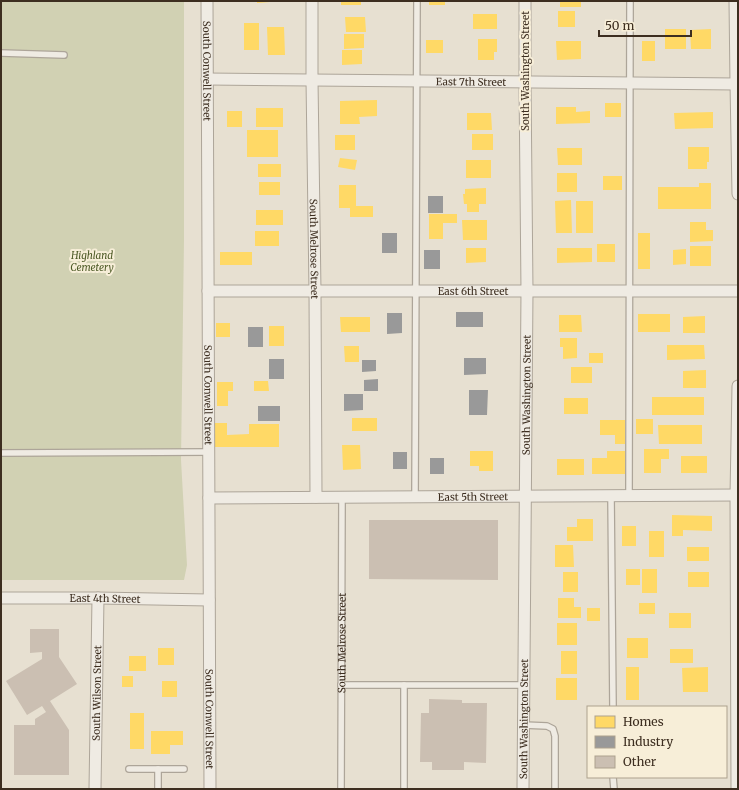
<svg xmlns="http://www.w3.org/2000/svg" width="739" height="790" viewBox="0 0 739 790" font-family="Merriweather,serif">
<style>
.cemetery{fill:#d1d1b3}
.homes{fill:#ffd966}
.industry{fill:#999}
.building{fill:#cbbfb2}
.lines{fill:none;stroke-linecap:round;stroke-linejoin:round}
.service-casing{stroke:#ada599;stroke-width:8}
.minor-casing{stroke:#ada599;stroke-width:13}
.service{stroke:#efebe3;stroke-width:5.5}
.minor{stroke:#efebe3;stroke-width:11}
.labels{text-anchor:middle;stroke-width:4;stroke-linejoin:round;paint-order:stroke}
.street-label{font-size:10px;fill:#3d2e20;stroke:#f7eed8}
.park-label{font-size:10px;font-style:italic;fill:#4d5a26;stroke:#f7eed8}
</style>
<rect width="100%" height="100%" fill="#e7e0d1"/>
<path class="cemetery" d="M1 1H184V240L181 460 187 565 184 580H1Z"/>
<path class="homes" d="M257 1H270V2L257 3Z
M341 1H361V5H341Z
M429 1H445V5H429Z
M560 1H581V7H560Z
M558 11H575V27H558Z
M473 14H497V29H473Z
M345 17H365L366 32H346Z
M244 23H259V50H244Z
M267 27H284L285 55H268Z
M665 29H686V49H665Z
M711 29V49H691L690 30Z
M344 34H364V48L344 49Z
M478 39H497V52H494V60H478Z
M426 40H443V53H426Z
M556 41H581V59L557 60Z
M642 41H655V61H642Z
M342 50H362V64L342 65Z
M377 100V116L359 117 360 124H340V101Z
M605 103H621V117H605Z
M556 107H576V112L590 111V123L556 124Z
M256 108H283V127H256Z
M227 111H242V127H227Z
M713 112V128L675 129 674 113Z
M467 113H491L492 130H467Z
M247 130H278V157H247Z
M472 134H493V150H472Z
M335 135H355V150H335Z
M688 147H709V162H707V169H688Z
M557 148H582V165H558Z
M340 158 357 160 355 170 338 167Z
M466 160H491V178H466Z
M258 164H281V177H258Z
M557 173H577V192H557Z
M603 176H622V190H603Z
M259 182H280V195H259Z
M699 183H711V209H658V187H699Z
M339 185H356V206H373V217H350V208H339Z
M486 188V204H479V212H467V204H464L463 194H465V189Z
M571 200 572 233H556L555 201Z
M576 201H593V233H576Z
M256 210H283V225H256Z
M429 214H457V223H443V239H429Z
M462 220H487V240H463Z
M690 222H706V230H713V241L690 242Z
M255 231H279V246H255Z
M638 233H650V269H638Z
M597 244H615V262H597Z
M690 246H711V266H690Z
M466 248H486V262L466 263Z
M557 248H592V262L557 263Z
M686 249V264L673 265V250Z
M220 252H252V265H220Z
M638 314H670V332H638Z
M559 315H581L582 332H559Z
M705 316V333H683V317Z
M340 317H370V332H341Z
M216 323H230V337H216Z
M269 326H284V346H269Z
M560 338H577V358L563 359V347H560Z
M667 345H704L705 359 667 360Z
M344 346H359V362H345Z
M589 353H603V363H589Z
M571 367H592V383H571Z
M706 370V388H683V371Z
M254 381H268L269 391H254Z
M217 382H233V391H228V406H217Z
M652 397H704V415H652Z
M564 398H588V414H564Z
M352 418H377V431H352Z
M636 419H653V434H636Z
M600 420H625V444H615V435H600Z
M214 423H227V435L249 434V424H279V447H214Z
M658 425H702V444H659Z
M342 445H360L361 469 343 470Z
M644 449H669V459H661V473H644Z
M470 451H493V471H479V466H470Z
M607 451H625V474H592V458H607Z
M681 456H707V473H681Z
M557 459H584V475H557Z
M672 515 712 516V531L683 530V536H672Z
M577 519H593V541H567V527H577Z
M622 526H636V546H622Z
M649 531H664V557H649Z
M555 545H573L574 567H555Z
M687 547H709V561H687Z
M626 569H640V585H626Z
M642 569H657V593H642Z
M563 572H578V592H563Z
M688 572H709V587H688Z
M558 598H574V607H581V618H558Z
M639 603H655V614H639Z
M587 608H600V621H587Z
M669 613H691V628H669Z
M557 623H577V645H557Z
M627 638H648V658H627Z
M158 648H174V665H158Z
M670 649H693V663H670Z
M561 651H577V674H561Z
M129 656H146V671H129Z
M626 667H639V700H626Z
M708 667V692H683L682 668Z
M122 676H133V687H122Z
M556 678H577V700H556Z
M162 681H177V697H162Z
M130 713H144V749H130Z
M151 731H183V745H170V754H151Z"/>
<path class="industry" d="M428 196H443V213H428Z
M382 233H397V253H382Z
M424 250H440V269H424Z
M456 312H483V327H456Z
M387 313H402V333L387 334Z
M248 327H263V347H248Z
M464 358H486V374L464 375Z
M269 359H284V379H269Z
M362 360H376V371L362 372Z
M378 379V391H364V380Z
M469 390H488L487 415H469Z
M344 394H363V410L344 411Z
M258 406H280V421H258Z
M393 452H407V469H393Z
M430 458H444V474H430Z"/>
<path class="building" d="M369 520H498V580L369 579Z
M30 629H59V657L77 684 50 701 69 730V775H14V725H35V719L46 712 42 706 27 715 6 681 42 659V652L30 653Z
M429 699 462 700V703H487L486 763 464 762V770H432V762H420L421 713H429Z"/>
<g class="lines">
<g class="service-casing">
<g id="service">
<path d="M1 53 64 55"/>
<path d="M1 453 209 452"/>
<path d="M611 496 613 707"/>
<path d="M629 496 630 1"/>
<path d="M415 497 417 1"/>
<path d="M341 685H524"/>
<path d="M404 685V789"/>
<path d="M523 725 547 726 553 729 555 736V789"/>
<path d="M129 769H158"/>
<path d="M613 777 614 789"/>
<path d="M158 789V769H184"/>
<path id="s1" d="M341 789 342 497"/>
</g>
</g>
<g class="minor-casing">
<g id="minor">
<path id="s2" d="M207 1 210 789"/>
<path id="s3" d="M312 1V80L315 291 316 497"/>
<path d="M735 1 736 84 738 194"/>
<path id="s4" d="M207 79 736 84"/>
<path id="s5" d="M208 291H738"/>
<path id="s6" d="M209 498 738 495"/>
<path id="s7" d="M1 598H98L209 600"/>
<path id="s8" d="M95 789 98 598"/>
<path id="s9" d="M523 789 527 291 525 82V1"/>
<path d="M737 789 736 495 738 386"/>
</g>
</g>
<use href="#service" class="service"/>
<use href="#minor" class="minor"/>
</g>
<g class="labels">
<g class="street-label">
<text dy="4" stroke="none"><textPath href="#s2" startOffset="70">South Conwell Street</textPath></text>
<text transform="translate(525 71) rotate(-90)" y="4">South Washington Street</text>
<text dy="4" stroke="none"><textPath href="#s4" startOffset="264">East 7th Street</textPath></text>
<text dy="4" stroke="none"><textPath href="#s3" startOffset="248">South Melrose Street</textPath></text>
<text dy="4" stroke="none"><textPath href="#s5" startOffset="265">East 6th Street</textPath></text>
<text dy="4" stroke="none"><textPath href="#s2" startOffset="394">South Conwell Street</textPath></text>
<text dy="4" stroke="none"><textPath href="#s9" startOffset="394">South Washington Street</textPath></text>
<text dy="4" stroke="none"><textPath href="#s6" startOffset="264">East 5th Street</textPath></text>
<text dy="4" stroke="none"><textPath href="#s7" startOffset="104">East 4th Street</textPath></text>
<text dy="4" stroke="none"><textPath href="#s1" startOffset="146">South Melrose Street</textPath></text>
<text dy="4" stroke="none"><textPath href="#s8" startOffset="96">South Wilson Street</textPath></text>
<text dy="4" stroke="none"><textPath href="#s2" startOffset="718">South Conwell Street</textPath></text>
<text dy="4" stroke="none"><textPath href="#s9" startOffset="70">South Washington Street</textPath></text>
</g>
<g class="park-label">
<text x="92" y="259">Highland<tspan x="92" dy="12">Cemetery</tspan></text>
</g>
</g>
<rect width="739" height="790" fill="none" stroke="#3d2e20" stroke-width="4"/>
<rect x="587" y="706" width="140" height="72" fill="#f7eed8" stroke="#ada18e"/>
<rect x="595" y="716" width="20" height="12" fill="#ffd966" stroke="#ada18e"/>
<text x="623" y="726" font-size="12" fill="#3d2e20">Homes</text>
<rect x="595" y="736" width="20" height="12" fill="#999999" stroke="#ada18e"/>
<text x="623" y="746" font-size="12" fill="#3d2e20">Industry</text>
<rect x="595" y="756" width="20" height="12" fill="#cbbfb2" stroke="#ada18e"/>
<text x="623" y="766" font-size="12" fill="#3d2e20">Other</text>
<path d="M599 30v6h92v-6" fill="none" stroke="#3d2e20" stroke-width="2"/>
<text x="605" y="30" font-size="12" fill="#3d2e20" stroke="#f7eed8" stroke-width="3" paint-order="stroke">50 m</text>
</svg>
